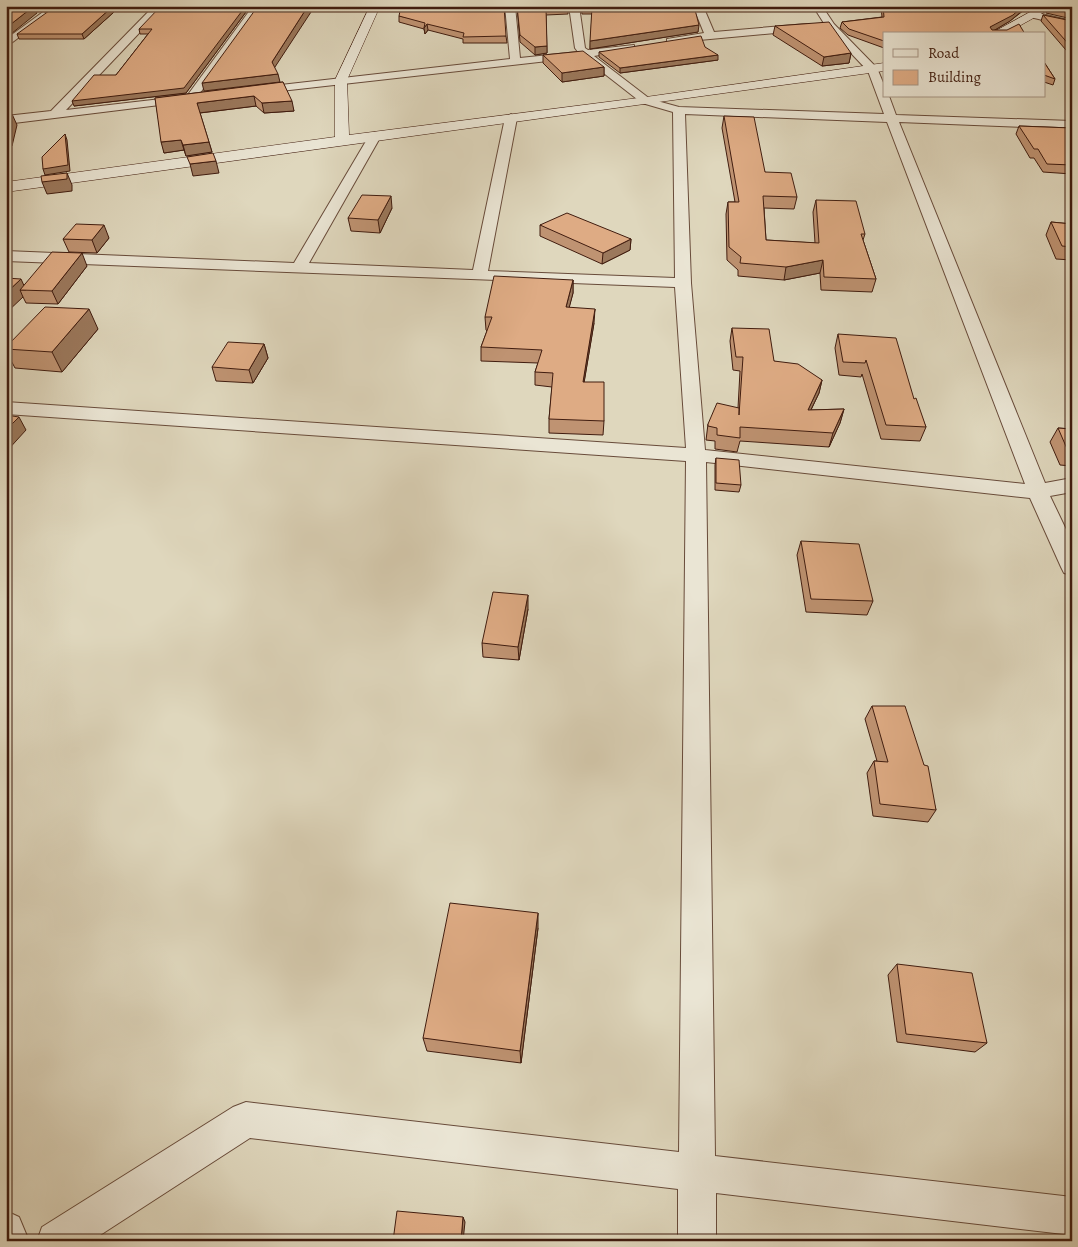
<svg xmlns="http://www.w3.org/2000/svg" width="1078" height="1247" viewBox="0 0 1078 1247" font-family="Alegreya,serif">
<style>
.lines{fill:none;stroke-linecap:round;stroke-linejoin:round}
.street-casing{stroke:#684b3a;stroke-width:2}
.secondary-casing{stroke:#401c0f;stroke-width:1}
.street{fill:#eae5d4;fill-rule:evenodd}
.secondary{fill:#eae5d4;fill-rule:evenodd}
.wall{fill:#bf9372;stroke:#401c0f}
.shaded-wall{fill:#9b785c;stroke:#401c0f}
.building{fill:#deab84;stroke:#401c0f}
</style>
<rect width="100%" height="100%" fill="#dfd7bd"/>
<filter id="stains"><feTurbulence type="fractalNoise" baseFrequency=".004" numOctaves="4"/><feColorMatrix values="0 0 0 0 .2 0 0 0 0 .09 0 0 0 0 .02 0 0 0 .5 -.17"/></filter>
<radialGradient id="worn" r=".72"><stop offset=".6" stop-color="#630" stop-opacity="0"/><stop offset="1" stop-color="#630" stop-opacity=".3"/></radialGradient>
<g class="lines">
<g class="street-casing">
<path id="street" d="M6 6H378L379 7 374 10H260L195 100 192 101 6 124V116L51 111 150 10 6 11ZM161 10H250L187 96 66 110Z
M505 6H515L520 58 578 52 575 48 569 6H579L585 48 588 50 634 45V49L594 56 650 99 679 107 884 114 868 71 827 28 813 6H822L834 24 877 68 884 85V96H889L896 115 1072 121V129L899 122 1045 483 1072 478V492L1050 496 1072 542V575L1064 573 1061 567 1030 498 706 462 715 1156 1072 1197V1235L716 1193V1241H678V1189L250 1138 91 1241H37L42 1227 233 1107 246 1102 679 1152 686 461 6 414V402L686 448 675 287 6 261V251L294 263 369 136 375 132 381 136 309 263 473 270 505 118 511 114 517 118 488 271 675 278 673 112 642 103 583 57 254 94 248 91 254 88 510 59ZM685 114 887 122 1025 484 705 450 691 283Z
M693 6H703L714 32 807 24 812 27 807 30 667 43V39L704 33Z
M43 12 46 13V17L6 47V39Z
M1033 12 1072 21V27L1030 17V13Z
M6 1211 19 1217 29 1241H6Z"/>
</g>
<g class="secondary-casing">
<path id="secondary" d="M370 6H380L347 80 349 135 646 97 884 63V71L6 192V182L335 137V80Z
M1041 6H1055L1005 34H990Z"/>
</g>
<use href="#street" class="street"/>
<use href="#secondary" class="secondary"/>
</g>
<path class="wall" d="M517 6H568V14L546 15 547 53 535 55 520 42Z
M581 6H694L698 32 590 49 592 14H582Z
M881 6H1037L1030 10 1028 7 1010 21 995 30 1025 34H884V48L848 35 840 28 842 22 882 17Z
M1072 6V19L1046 13 1048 7Z
M112 7 114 12 84 39H19L17 34Z
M245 7 246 12 186 93 74 106 116 75 148 34H140L139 29Z
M1043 15 1072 21V57L1041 21Z
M399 16 506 36 507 43H463V39L428 30 425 34 424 29 399 22Z
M775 26 851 53 849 63 822 66 773 35Z
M705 47 718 60 620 73 599 57V52Z
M543 55 604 67V76L562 82 543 63Z
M1044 62 1055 79 1053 85 1044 82Z
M283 82 294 111 264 113 256 106 200 113 212 152 186 156 184 150 164 153 155 98Z
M724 116 765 172 797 197 794 209 764 208 766 240 815 243 813 212 816 200 865 234 863 240 876 279 872 292 821 290 820 273 784 280 738 276V270L727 260 726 214 728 202H735L722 128Z
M1019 126 1072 128V174L1043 172 1034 158H1030L1016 134Z
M392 208 380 233 351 231 348 218Z
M1051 222 1072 224V260L1056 259 1046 235Z
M540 225 631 239 630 250 602 264 540 236Z
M109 238 97 253 69 252 63 239Z
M87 266 58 304 26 303 23 297 6 278 24 285Z
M573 280V293L569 307 594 323 584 382 604 421 603 435 549 433V419L552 387 535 385V372L538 363 481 361V347L487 331 486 330 485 317Z
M732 328 774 361 822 380 819 393 811 410 844 409 840 423 829 447 740 441 737 452 715 449V441L706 440 708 424 738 408 740 371 733 370 730 341Z
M98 329 62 372 15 368 6 351V347Z
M838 334 914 399 926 427 920 441 881 439 862 374 861 377 839 375 835 348Z
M264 344 268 358 253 383 216 381 212 367Z
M1058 428 1072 429V466L1060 465 1050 442Z
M716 458 741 485 739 492 715 490V465Z
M801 541 873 601 867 615 806 612 797 555Z
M528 609 519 660 483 657 482 643Z
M872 706 924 765 936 810 928 822 873 816 867 773 874 761H877L865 719Z
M538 928 521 1063 427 1051 423 1038Z
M897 964 987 1043 975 1052 897 1042 888 975Z"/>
<path class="shaded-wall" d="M34 6 37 13 6 38V28Z
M308 6H310L311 12 273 70 272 62Z
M1023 6H1028L1010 21 988 34 990 27Z
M1032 6H1037L1030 10Z
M112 7 114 12 84 39 82 34Z
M245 7 246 12 186 93 74 106 72 101Z
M427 24 428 30 425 34 424 28Z
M699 25 698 32 590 49V41Z
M547 46V53L535 55V47Z
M851 53 849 63 822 66 824 57Z
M718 55V60L620 73V68Z
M604 67V76L562 82V73Z
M278 74 280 82 204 91 202 83Z
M254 96 256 106 199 113 197 103Z
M292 101 294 111 264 113 262 103Z
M12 114 17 125 12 146H6V134Z
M65 134 67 140 70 171 45 175 43 169Z
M181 140 184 150 164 153 161 142Z
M209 142 212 152 186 156 183 145Z
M216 161 219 173 193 176 190 164Z
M67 173 72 185V191L47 194 42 182Z
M391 196 392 208 380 233 378 220Z
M104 225 109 238 97 253 92 240Z
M631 239 630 250 602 264 603 253Z
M82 253 87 266 58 304 52 291Z
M823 260 820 273 784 280 786 267Z
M21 279 26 290H20L23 297 6 313V293Z
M573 280V293L566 320V307Z
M89 309 98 329 62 372 52 352Z
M595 309 594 323 582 395 583 382Z
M264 344 268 358 253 383 249 370Z
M822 380 819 393 804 424 808 410Z
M844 409 840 423 829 447 833 433Z
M19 417 26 430 6 452V430Z
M528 595V609L519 660 518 647Z
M538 913V928L521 1063 520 1051Z
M463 1217 465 1222 463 1241H461Z"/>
<path class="building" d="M6 6H34L6 28Z
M258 6H308L272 62 278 74 202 83Z
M401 6H504L506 36 463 37 464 33 427 24 424 28 425 23 399 16Z
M517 6H568V7L546 8 547 46 535 47 520 35Z
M582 6H694L699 25 590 41 592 7Z
M883 6H1023L1013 15 990 27 992 30H1007L1019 24 1025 34H884V41L849 29 842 22 884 17Z
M1050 6H1072V12L1048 7Z
M112 7 82 34H17L53 8Z
M160 7H245L184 88 72 101 94 75H116L152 29H139Z
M1043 15 1072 21V48Z
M829 22 851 53 824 57 775 26Z
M701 36 705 47 718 55 620 68 599 52Z
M583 51 604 67 562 73 543 55Z
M1044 62 1055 79 1044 75Z
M283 82 292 101 262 103 254 96 197 103 209 142 183 145 181 140 161 142 155 98Z
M6 114H12L7 134H6Z
M724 116 754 117 765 172 791 173 797 197 763 196 766 240 819 243 816 200 856 201 865 234H861L876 279 824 277 823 260 786 267 740 263 741 257 729 247 728 202H739Z
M1019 126 1072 128V165L1047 164 1038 149H1034Z
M65 134 68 165 43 169 42 157Z
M213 153 216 161 190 164 187 157Z
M67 173V179L42 182 41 176Z
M362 195 391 196 378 220 348 218Z
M567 213 631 239 603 253 540 225Z
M1051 222 1072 224V247L1062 246Z
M76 224 104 225 92 240 63 239Z
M52 252 82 253 52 291 20 290Z
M494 276 573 280 566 307 595 309 583 382H604V421L549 419 553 373 535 372 542 350 481 347 492 317H485Z
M6 278 21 279 6 293Z
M45 307 89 309 52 352 6 349V347Z
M732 328 769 329 774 361 798 364 822 380 808 410 844 409 833 433 740 427V438L717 435V428L708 426V424L717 403 739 408V415L743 357H736Z
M838 334 896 338 914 399 916 398 926 427 886 425 866 360 865 363 843 362Z
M228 342 264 344 249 370 212 367Z
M6 415 19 417 6 430Z
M1058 428 1072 429V451H1068Z
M716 458 739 460 741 485 716 483Z
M801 541 859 544 873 601 811 599Z
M493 592 528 595 518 647 482 643Z
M872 706H905L924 765 928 766 936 810 880 804 874 761 888 762Z
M450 903 538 913 520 1051 423 1038Z
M897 964 972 973 987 1043 906 1034Z
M397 1211 463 1217 461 1241H393Z"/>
<rect width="1078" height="1247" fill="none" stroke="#dfd7bd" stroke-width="25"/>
<rect x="8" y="8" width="1063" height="1232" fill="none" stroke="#401c0f" stroke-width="2.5"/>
<rect x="12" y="12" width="1053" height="1222" fill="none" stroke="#401c0f"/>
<rect x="883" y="32" width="162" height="65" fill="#eae5d4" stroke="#a69585"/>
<rect x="893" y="49" width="25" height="8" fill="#eae5d4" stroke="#a69585"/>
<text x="928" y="58" font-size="15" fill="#401c0f">Road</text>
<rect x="893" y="70" width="25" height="15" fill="#deab84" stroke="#a69585"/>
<text x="928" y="82" font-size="15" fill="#401c0f">Building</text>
<rect width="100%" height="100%" filter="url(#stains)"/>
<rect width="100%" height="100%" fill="url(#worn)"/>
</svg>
